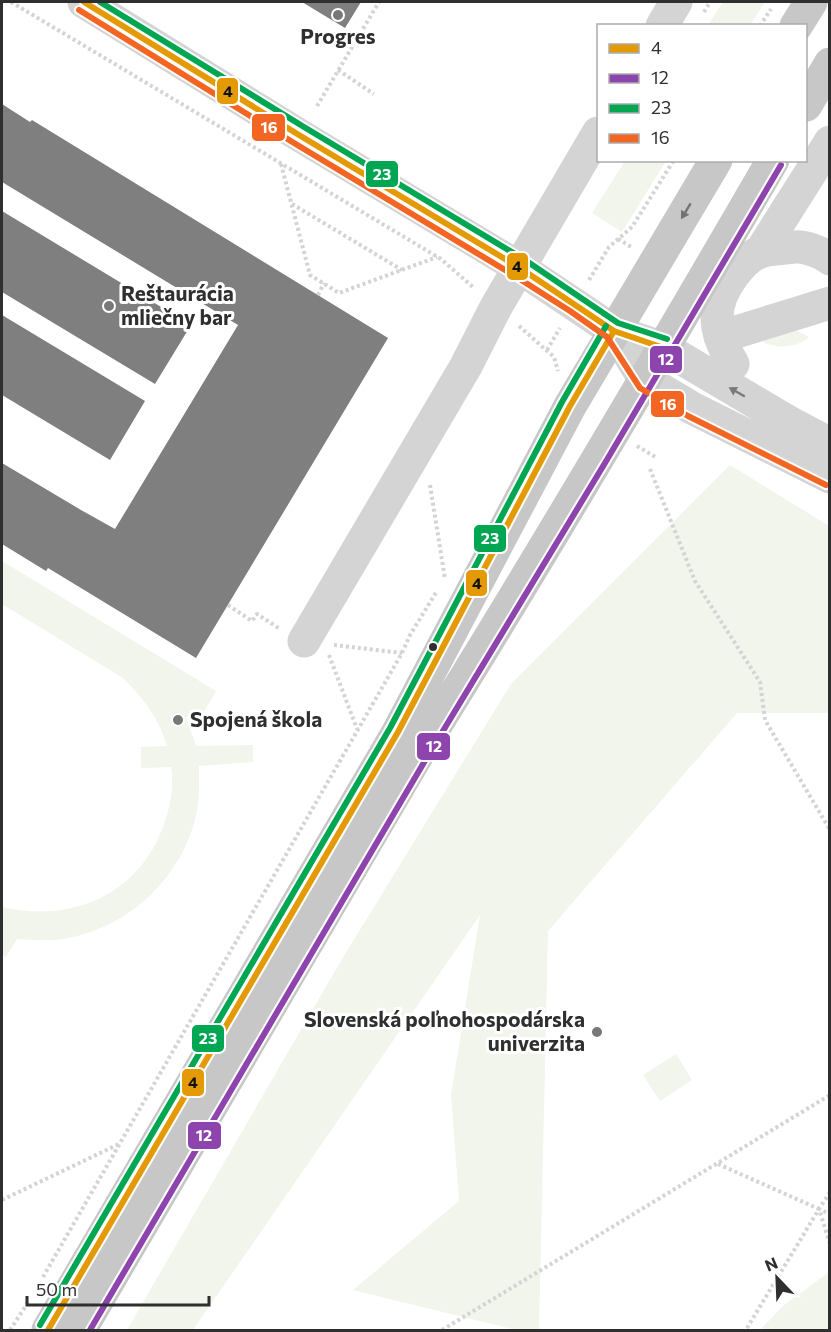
<svg xmlns="http://www.w3.org/2000/svg" width="831" height="1332" viewBox="0 0 831 1332" font-family="Commissioner,sans-serif">
<style>
.green{fill:#f1f5ec}
.building{fill:#7f7f7f}
.lines{fill:none;stroke-linecap:round;stroke-linejoin:round}
.path{stroke:#d4d4d4;stroke-width:4;stroke-dasharray:3 3;stroke-linecap:butt}
.minor{stroke:#d4d4d4;stroke-width:33}
.major{stroke:#c7c7c7;stroke-width:33}
.bus-1-casing{stroke:#fff;stroke-width:10}
.bus-2-casing{stroke:#fff;stroke-width:10}
.bus-3-casing{stroke:#fff;stroke-width:10}
.bus-4-casing{stroke:#fff;stroke-width:10}
.bus-1{stroke:#e39a05;stroke-width:6}
.bus-2{stroke:#8e44ad;stroke-width:6}
.bus-3{stroke:#00a651;stroke-width:6}
.bus-4{stroke:#f26522;stroke-width:6}
.oneway{fill:#737373}
.oneway2{fill:#797979}
.poi-dot{fill:#787878;stroke:#fff;stroke-width:2}
.bus-dot{fill:#2f2f2f;stroke:#fff;stroke-width:2}
.labels{text-anchor:middle;stroke-width:6;stroke-linejoin:round;paint-order:stroke}
.poi-label{font-size:21px;font-weight:bold;fill:#2f2f2f;stroke:#fff;text-anchor:start}
.line-badge{stroke:#fff;stroke-width:2}
.badge-label{font-size:16px;text-anchor:middle;font-weight:bold;fill:#fff}
.pale-badge-label{font-size:16px;text-anchor:middle;font-weight:bold;fill:#111}
</style>
<rect width="100%" height="100%" fill="#fff"/>
<path class="green" d="M723 2H765L750 25H708Z
M625 161H666L622 232 592 213Z
M790 331H798L809 337C797 348 777 349 763 342L768 335Z
M730 465 829 526V713H737L548 931 539 1330H516L353 1290 459 1201 451 1095 480 915 193 1330H127L342 959 511 684Z
M2 561 216 691 198 722 186 716 196 746 253 745V762L199 766C199 784 200 802 195 820 178 882 126 929 63 939 48 941 32 940 17 939L6 957 2 954V907C75 924 144 892 166 818 171 802 174 784 171 767L141 768V747L167 746C159 718 143 698 123 678L2 604Z
M676 1054 692 1080 660 1101 643 1075Z
M829 1272V1330H760L783 1306Z"/>
<path class="building" d="M302 2H361L345 28Z
M2 104 30 122 32 120 388 338 196 658 48 568 46 571 2 544V463L81 510 115 529 238 325 2 182Z
M2 211 191 325 155 384 2 292Z
M2 315 145 401 110 460 2 395Z"/>
<g class="lines">
<path class="path" d="M11 2 441 259 474 288
M704 12 710 2
M760 26 771 9
M338 70 374 94
M317 106 379 2
M281 164 310 275 339 293 437 257
M292 204 402 270
M618 239 633 248
M589 280 609 247 632 227 674 160
M318 295 324 283
M519 326 554 357 558 371
M547 350 560 328
M637 446 657 458
M650 469 695 581 760 682 765 720 830 830
M430 485 445 579
M228 605 252 621 257 614 280 629
M334 645 402 653
M329 655 357 729
M718 1164 819 1209
M830 1192 819 1209 830 1244
M2 1200 119 1144
M43 1277 402 653 410 635 437 591
M747 1328 819 1209 830 1214
M10 1330 29 1301
M442 1330 830 1095"/>
<path class="minor" d="M84 2 299 135 520 268 614 331 664 348 787 421 830 444
M662 26 676 2
M761 251 830 142
M720 337 830 303
M630 356 645 380 692 408 830 477
M733 364C713 330 710 306 734 274 741 265 752 254 763 251 770 249 779 249 786 248 790 248 796 246 800 247 809 248 823 253 830 259
M304 641 466 366 496 307 598 133"/>
<path class="major" d="M796 26 811 2
M806 105 830 64
M48 1330 398 732 570 406 716 160
M80 1330 418 754C540 559 657 360 773 160"/>
<g class="bus-1-casing">
<path id="bus-1" d="M84 2 299 135 520 268 614 331 664 348
M48 1330 398 732 570 406 614 331"/>
</g>
<g class="bus-2-casing">
<path id="bus-2" d="M90 1330 426 759 605 463 781 165"/>
</g>
<g class="bus-3-casing">
<path id="bus-3" d="M100 2 304 127 525 260 618 323 667 339
M40 1325 390 728 562 402 606 326"/>
</g>
<g class="bus-4-casing">
<path id="bus-4" d="M79 10 294 143 515 276 570 311 607 337 640 388 688 416 826 485"/>
</g>
<use href="#bus-1" class="bus-1"/>
<use href="#bus-2" class="bus-2"/>
<use href="#bus-3" class="bus-3"/>
<use href="#bus-4" class="bus-4"/>
</g>
<defs><path id="oneway-solid" d="M-6-.8H1V-3.2L6.5 0L1 3.2V.8H-6Z" transform="scale(1.5)"/></defs>
<use class="oneway" href="#oneway-solid" transform="translate(686 211) rotate(121)"/>
<use class="oneway2" href="#oneway-solid" transform="translate(737 392) rotate(-150)"/>
<g class="poi-dot">
<circle cx="338" cy="15" r="6"/>
<circle cx="109" cy="306" r="6"/>
<circle cx="178" cy="720" r="6"/>
<circle cx="597" cy="1032" r="6"/>
</g>
<circle class="bus-dot" cx="433" cy="647" r="5"/>
<g class="labels">
<g class="poi-label">
<text x="338" y="44" text-anchor="middle">Progres</text>
<text x="121" y="301">Reštaurácia<tspan x="121" dy="24">mliečny bar</tspan></text>
<text x="190" y="727">Spojená škola</text>
<text x="585" y="1027" text-anchor="end">Slovenská poľnohospodárska<tspan x="585" dy="24">univerzita</tspan></text>
</g>
</g>
<g class="line-badge">
<rect x="216" y="77" width="23" height="28" rx="6" fill="#e39a05"/>
<rect x="251" y="113" width="35" height="29" rx="6" fill="#f26522"/>
<rect x="365" y="160" width="34" height="28" rx="6" fill="#00a651"/>
<rect x="506" y="252" width="23" height="29" rx="6" fill="#e39a05"/>
<rect x="649" y="345" width="34" height="29" rx="6" fill="#8e44ad"/>
<rect x="650" y="390" width="35" height="28" rx="6" fill="#f26522"/>
<rect x="473" y="524" width="34" height="29" rx="6" fill="#00a651"/>
<rect x="465" y="569" width="23" height="28" rx="6" fill="#e39a05"/>
<rect x="416" y="732" width="35" height="29" rx="6" fill="#8e44ad"/>
<rect x="191" y="1024" width="34" height="29" rx="6" fill="#00a651"/>
<rect x="181" y="1068" width="24" height="29" rx="6" fill="#e39a05"/>
<rect x="187" y="1121" width="35" height="29" rx="6" fill="#8e44ad"/>
</g>
<g class="badge-label">
<text x="269" y="133">16</text>
<text x="382" y="180">23</text>
<text x="666" y="365">12</text>
<text x="668" y="410">16</text>
<text x="490" y="544">23</text>
<text x="434" y="752">12</text>
<text x="208" y="1044">23</text>
<text x="204" y="1141">12</text>
</g>
<g class="pale-badge-label">
<text x="228" y="97">4</text>
<text x="517" y="272">4</text>
<text x="477" y="589">4</text>
<text x="193" y="1088">4</text>
</g>
<rect width="831" height="1332" fill="none" stroke="#2f2f2f" stroke-width="6"/>
<rect x="597" y="24" width="210" height="138" fill="#ffffff" stroke="#acacac" stroke-width="1.5"/>
<rect x="609" y="44" width="30" height="9" fill="#e39a05" stroke="#acacac" stroke-width="1.5"/>
<text x="651" y="54" font-size="18" fill="#2f2f2f">4</text>
<rect x="609" y="74" width="30" height="9" fill="#8e44ad" stroke="#acacac" stroke-width="1.5"/>
<text x="651" y="84" font-size="18" fill="#2f2f2f">12</text>
<rect x="609" y="104" width="30" height="9" fill="#00a651" stroke="#acacac" stroke-width="1.5"/>
<text x="651" y="114" font-size="18" fill="#2f2f2f">23</text>
<rect x="609" y="134" width="30" height="9" fill="#f26522" stroke="#acacac" stroke-width="1.5"/>
<text x="651" y="144" font-size="18" fill="#2f2f2f">16</text>
<g transform="translate(777 1278) rotate(337)" stroke="#ffffff" stroke-width="4.5" paint-order="stroke">
<path d="M0-4.5L10 22L0 15L-10 22Z" fill="#2f2f2f"/>
<text y="-9" font-size="16" font-weight="bold" text-anchor="middle" fill="#2f2f2f">N</text>
</g>
<path d="M27 1296v9h182v-9" fill="none" stroke="#2f2f2f" stroke-width="3"/>
<text x="36" y="1296" font-size="18" fill="#2f2f2f" stroke="#ffffff" stroke-width="4.5" paint-order="stroke">50 m</text>
</svg>
